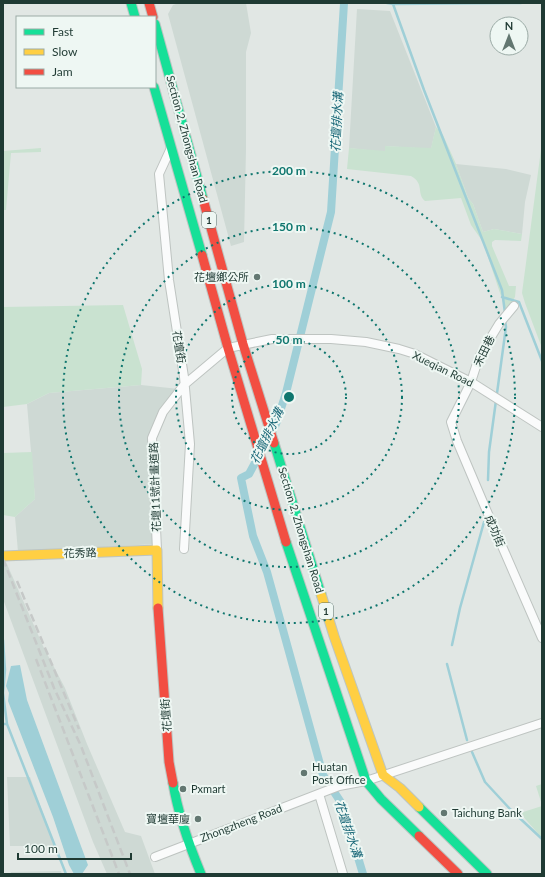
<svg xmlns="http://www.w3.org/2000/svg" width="545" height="877" viewBox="0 0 545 877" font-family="Lato,'Noto Sans TC',sans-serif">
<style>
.built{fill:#ced9d4}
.green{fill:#c9e2d0}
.water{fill:#9fcfd7}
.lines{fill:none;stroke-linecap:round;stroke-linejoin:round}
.stream{stroke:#9fcfd7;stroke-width:2.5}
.canal{stroke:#9fcfd7;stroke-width:8}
.street-casing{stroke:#bec4c1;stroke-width:10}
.fast-casing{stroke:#bdc5c2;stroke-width:11}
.slow-casing{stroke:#bdc5c2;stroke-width:11}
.jam-casing{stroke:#bdc5c2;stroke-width:11}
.street{stroke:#fafbfb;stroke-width:8}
.fast{stroke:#16e098;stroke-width:9}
.slow{stroke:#ffcf43;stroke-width:9}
.jam{stroke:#f24e42;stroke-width:9}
.rail{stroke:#c6c9c8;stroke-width:2.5;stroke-dasharray:8 4;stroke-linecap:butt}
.ring{fill:none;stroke:#0f766e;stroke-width:2;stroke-dasharray:2 4}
.poi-dot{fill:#637771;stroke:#eef7f3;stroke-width:1.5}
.labels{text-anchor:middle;stroke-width:4;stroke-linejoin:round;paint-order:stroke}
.shield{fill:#eef7f3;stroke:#5d736d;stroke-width:1}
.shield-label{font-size:10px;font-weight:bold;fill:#1f3a33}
.street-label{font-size:11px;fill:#1f3a33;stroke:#eef7f3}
.poi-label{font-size:11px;fill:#1f3a33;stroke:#eef7f3;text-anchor:start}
.water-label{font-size:12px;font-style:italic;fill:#186777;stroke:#eef7f3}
.centre{fill:#0f766e;stroke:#eef7f3;stroke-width:2}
.ring-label{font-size:12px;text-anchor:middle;font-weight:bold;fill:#0f766e;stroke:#eef7f3;stroke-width:4;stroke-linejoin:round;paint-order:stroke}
</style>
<rect width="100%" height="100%" fill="#e1e7e4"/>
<path class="built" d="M179 3H246L251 33 246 52V149L244 242 231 246 168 14 173 5Z
M357 9 390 11 436 127 431 149 386 146 385 152 349 148Z
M456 164 506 169 531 175 525 202 522 234 494 229 483 232 473 204 468 198Z
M141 385 179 389 156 435 155 544 18 552 15 517 35 499 27 404 49 393Z
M3 555 43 646 65 688 87 744 125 832 141 836 155 874H107L93 842 3 599Z
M7 777H30L55 846H10Z
M61 871 62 874H10L11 872Z"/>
<path class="green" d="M436 127 443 135 456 164 468 198 473 204 483 232 494 229 522 234 521 241 495 240 492 242V246L509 286H516L515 297 506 311 483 242 471 225 461 198 425 201C416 193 425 184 411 176L347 169 349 148 385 151V146L431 148Z
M542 142V348L525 303 522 293Z
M41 148V152L11 153 6 210H3V151Z
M123 305 142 369 141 385 49 393 27 404 3 407V307Z
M32 452 35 499 15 517 3 515V453Z
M542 784V805L536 786Z
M542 806V838L520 813Z"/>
<path class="water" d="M20 665 27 700 88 865 82 874H74L69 865 53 817 8 701 9 693 6 686 11 666Z"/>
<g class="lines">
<path class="stream" d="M387 3 393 4 424 90 502 290 505 313
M393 4 521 3
M502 297 519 302 542 361
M488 480 489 452 506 327 505 320
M3 640 5 670 3 693 7 724 66 874
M452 645 460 608 484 522
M447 664 467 740
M3 724H7
M472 752 485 782 510 809 542 839"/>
<path class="canal" d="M344 3 331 212 286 393 276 424 249 474 241 478 253 536 267 572 323 775 342 804 363 874"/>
<g class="street-casing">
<path id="street" d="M171 148 159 174 169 280 184 377 190 444 184 549
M514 306 499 324 479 357 471 382 451 422 457 441 485 507 542 638
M157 550 152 438 163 412 184 385 228 348 272 339H331L366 342 399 349 415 354 471 382 542 427
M319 794 343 874
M155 857 339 786 366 781 542 723"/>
</g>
<g class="fast-casing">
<path id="fast" d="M131 3 135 17
M155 24 203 199
M154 87 202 255
M274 443 321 594
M286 542 366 781 381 799 419 836
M173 783C178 814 189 845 201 874
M419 807 487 874"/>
</g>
<g class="slow-casing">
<path id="slow" d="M3 556 157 550 158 608
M321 594 334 636 383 775 400 788 419 807"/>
</g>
<g class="jam-casing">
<path id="jam" d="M149 3 153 17
M203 199 243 344 274 443
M202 255 228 348 286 542
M158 608 169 762 173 783
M419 836 458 874"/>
</g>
<use href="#street" class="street"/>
<use href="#fast" class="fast"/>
<use href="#slow" class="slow"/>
<use href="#jam" class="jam"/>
<path class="rail" d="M3 559 54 688 81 746 130 874
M17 581 79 729
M36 659 119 874"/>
</g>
<g class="ring">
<circle cx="289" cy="397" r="57"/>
<circle cx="289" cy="397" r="113"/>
<circle cx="289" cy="397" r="170"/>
<circle cx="289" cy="397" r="226"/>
</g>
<g class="poi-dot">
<circle cx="257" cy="277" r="4"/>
<circle cx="304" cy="773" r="4"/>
<circle cx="183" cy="789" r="4"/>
<circle cx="444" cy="813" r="4"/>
<circle cx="198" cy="819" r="4"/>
</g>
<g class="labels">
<g class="shield">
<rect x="202" y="212" width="14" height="16" rx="3"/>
<rect x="319" y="603" width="14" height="16" rx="3"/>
</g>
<g class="shield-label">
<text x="209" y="224">1</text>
<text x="326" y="615">1</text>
</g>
<g class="street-label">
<text transform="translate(187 139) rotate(75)" y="4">Section 2, Zhongshan Road</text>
<text transform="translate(179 347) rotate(81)" y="4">花壇街</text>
<text transform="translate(484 351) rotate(-64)" y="4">禾田巷</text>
<text transform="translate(443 369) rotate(26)" y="4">Xueqian Road</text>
<text transform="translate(155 487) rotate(-92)" y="4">花壇11號計畫道路</text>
<text transform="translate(301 530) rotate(73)" y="4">Section 2, Zhongshan Road</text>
<text transform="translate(495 531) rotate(67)" y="4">成功街</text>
<text transform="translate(80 553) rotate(-2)" y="4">花秀路</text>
<text transform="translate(166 715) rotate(-94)" y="4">花壇街</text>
<text transform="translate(241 823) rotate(-21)" y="4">Zhongzheng Road</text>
</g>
<g class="poi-label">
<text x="249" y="281" text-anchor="end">花壇鄉公所</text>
<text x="312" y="771">Huatan<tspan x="312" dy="13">Post Office</tspan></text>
<text x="191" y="793">Pxmart</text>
<text x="452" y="817">Taichung Bank</text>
<text x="190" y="823" text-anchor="end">寶壇華廈</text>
</g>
<g class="water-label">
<text transform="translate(337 122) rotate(-87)" y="4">花壇排水溝</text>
<text transform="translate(267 436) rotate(-64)" y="4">花壇排水溝</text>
<text transform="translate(348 829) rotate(71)" y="4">花壇排水溝</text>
</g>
</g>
<circle cx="289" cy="397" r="6" class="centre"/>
<g class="ring-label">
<text x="289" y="175">200 m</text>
<text x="289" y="231">150 m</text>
<text x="289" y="288">100 m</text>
<text x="289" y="344">50 m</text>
</g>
<rect width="545" height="877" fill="none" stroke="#1f3a33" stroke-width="8"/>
<rect x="16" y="16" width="140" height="72" fill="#eef7f3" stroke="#9baba6"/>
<rect x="24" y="29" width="20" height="6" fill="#16e098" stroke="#9baba6"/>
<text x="52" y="36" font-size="12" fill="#1f3a33">Fast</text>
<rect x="24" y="49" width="20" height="6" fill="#ffcf43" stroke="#9baba6"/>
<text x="52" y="56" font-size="12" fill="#1f3a33">Slow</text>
<rect x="24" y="69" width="20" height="6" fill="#f24e42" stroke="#9baba6"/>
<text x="52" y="76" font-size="12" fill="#1f3a33">Jam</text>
<g transform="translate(509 36)"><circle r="19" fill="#eef7f3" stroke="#9baba6"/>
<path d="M0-3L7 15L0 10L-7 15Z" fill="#637771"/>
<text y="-6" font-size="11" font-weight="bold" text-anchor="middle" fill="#1f3a33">N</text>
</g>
<path d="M18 853v6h113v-6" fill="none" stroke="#1f3a33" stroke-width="2"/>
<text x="24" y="853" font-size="12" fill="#1f3a33" stroke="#eef7f3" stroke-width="3" paint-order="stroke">100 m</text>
</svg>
